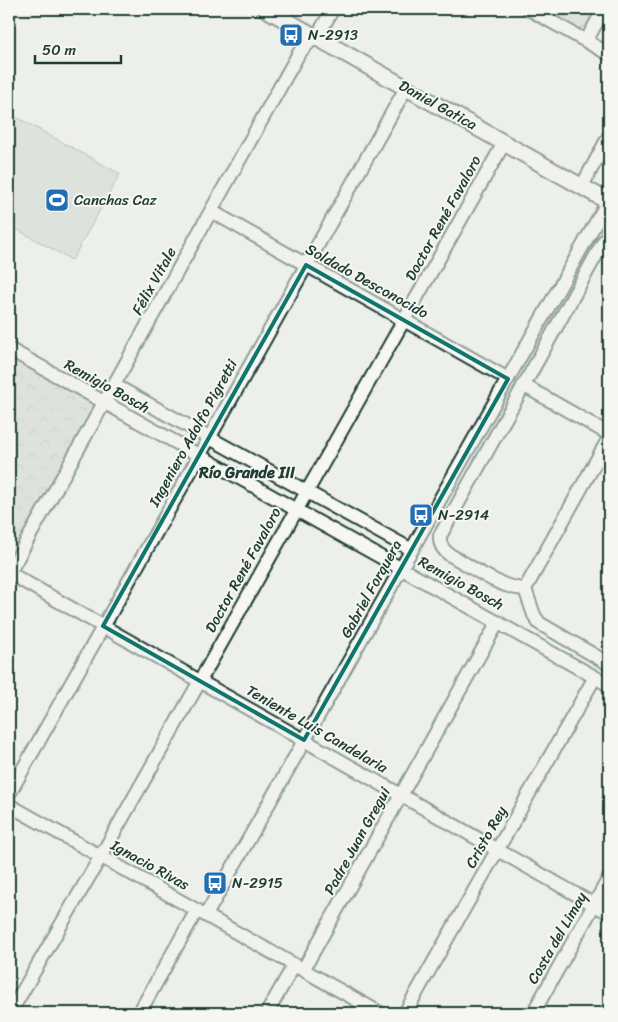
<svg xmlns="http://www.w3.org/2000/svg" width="618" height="1022" viewBox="0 0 618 1022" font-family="Sriracha,sans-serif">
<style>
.park{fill:url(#park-crowns);stroke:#758880}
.garden{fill:#cbd2cc;stroke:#758880}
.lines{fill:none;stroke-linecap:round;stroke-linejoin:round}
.minor-casing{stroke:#1f3d34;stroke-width:16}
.major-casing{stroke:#1f3d34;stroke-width:19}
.minor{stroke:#f6f6f2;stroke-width:12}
.major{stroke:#f6f6f2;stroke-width:15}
.marked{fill:none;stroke:#0f766e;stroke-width:4;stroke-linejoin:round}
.labels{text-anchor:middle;stroke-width:4;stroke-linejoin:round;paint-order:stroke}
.poi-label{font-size:15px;fill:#1f3d34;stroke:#f6f6f2;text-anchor:start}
.street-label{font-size:15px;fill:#1f3d34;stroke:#f6f6f2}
.neighbourhood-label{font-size:16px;font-weight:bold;fill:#1f3d34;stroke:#f6f6f2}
</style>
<defs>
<pattern id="park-crowns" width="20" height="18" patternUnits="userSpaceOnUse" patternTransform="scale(1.25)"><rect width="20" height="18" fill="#cbd2cc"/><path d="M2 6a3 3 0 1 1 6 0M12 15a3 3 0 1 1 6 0" fill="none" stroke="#aeb5b0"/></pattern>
</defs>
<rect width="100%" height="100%" fill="#edefea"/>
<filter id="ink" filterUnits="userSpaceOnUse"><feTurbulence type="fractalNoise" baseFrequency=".02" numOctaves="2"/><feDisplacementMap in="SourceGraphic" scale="10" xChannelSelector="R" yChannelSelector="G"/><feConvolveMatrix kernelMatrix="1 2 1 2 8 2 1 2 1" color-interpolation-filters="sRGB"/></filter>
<g filter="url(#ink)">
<path class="park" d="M541 9H597L587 26 578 29Z
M9 355 86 398C91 403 94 406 90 413L9 558Z"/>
<path class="garden" d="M9 113 120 174 72 260 9 225Z"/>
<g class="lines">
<g class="minor-casing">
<path id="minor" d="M529 9 609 54
M586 41 604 9
M582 186 609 136
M211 211 508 379
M9 349 609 685
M114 385 412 550
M523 385 609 434
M9 573 609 913
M9 573 299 53 320 31 333 9
M525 589C498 588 473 567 450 555 443 550 439 545 440 536L604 241 609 235
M525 589 609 438
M525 589 534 615 539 623 609 664
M9 794 406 88
M9 805 380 1013
M206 915 608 201
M303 970 498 622
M10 1013 101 856 504 143
M139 1013 197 910
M267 1013 294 965
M405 1013 595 677
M533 1013 609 878"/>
</g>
<g class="major-casing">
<path id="major" d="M266 9 609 202"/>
</g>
<use href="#minor" class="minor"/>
<use href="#major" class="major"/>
</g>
</g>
<path d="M0 0H618V1022H0ZM306 265 508 379 304 740 103 626Z" fill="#edefea" fill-opacity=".55" fill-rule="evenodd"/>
<path class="marked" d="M306 265 508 379 304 740 103 626Z"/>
<defs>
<g id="bus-square" transform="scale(1.25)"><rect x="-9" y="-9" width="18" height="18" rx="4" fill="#1f6fb2" stroke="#f6f6f2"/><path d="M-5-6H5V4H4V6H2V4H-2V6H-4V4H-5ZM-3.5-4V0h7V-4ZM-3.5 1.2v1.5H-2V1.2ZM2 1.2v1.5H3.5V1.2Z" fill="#fff"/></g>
<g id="stadium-square" transform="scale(1.25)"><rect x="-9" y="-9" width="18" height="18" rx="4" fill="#1f6fb2" stroke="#f6f6f2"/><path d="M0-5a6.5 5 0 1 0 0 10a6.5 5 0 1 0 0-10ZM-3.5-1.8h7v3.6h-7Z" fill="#fff"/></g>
</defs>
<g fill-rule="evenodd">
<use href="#bus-square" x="291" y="35"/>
<use href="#stadium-square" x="57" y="200"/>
<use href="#bus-square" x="421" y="515"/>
<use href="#bus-square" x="215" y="883"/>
</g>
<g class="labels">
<g class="poi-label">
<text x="308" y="40">N-2913</text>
<text x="74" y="205">Canchas Caz</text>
<text x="438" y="520">N-2914</text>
<text x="232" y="888">N-2915</text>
</g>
<g class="street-label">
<text transform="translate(438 105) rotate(29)" y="5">Daniel Gatica</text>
<text transform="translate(443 218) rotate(-61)" y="5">Doctor René Favaloro</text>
<text transform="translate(154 281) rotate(-61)" y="5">Félix Vitale</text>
<text transform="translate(367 281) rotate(29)" y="5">Soldado Desconocido</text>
<text transform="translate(107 386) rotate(29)" y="5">Remigio Bosch</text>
<text transform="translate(193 433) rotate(-61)" y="5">Ingeniero Adolfo Pigretti</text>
<text transform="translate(243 570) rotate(-61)" y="5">Doctor René Favaloro</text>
<text transform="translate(461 583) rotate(29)" y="5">Remigio Bosch</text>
<text transform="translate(371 589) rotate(-61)" y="5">Gabriel Forquera</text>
<text transform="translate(317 729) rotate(30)" y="5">Teniente Luis Candelaria</text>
<text transform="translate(486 837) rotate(-61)" y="5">Cristo Rey</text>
<text transform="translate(357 841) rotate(-61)" y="5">Padre Juan Gregui</text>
<text transform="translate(150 865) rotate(29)" y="5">Ignacio Rivas</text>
<text transform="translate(557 938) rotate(-60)" y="5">Costa del Limay</text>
</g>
<g class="neighbourhood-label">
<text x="247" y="478">Río Grande III</text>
</g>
</g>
<rect width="618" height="1022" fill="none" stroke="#f6f6f2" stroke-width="30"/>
<rect x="15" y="15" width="588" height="992" fill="none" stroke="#1f3d34" stroke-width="2" filter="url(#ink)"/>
<path d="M35 55v8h86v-8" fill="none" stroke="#1f3d34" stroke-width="2.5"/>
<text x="42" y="55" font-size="15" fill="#1f3d34" stroke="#f6f6f2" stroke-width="4" paint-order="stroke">50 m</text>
</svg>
